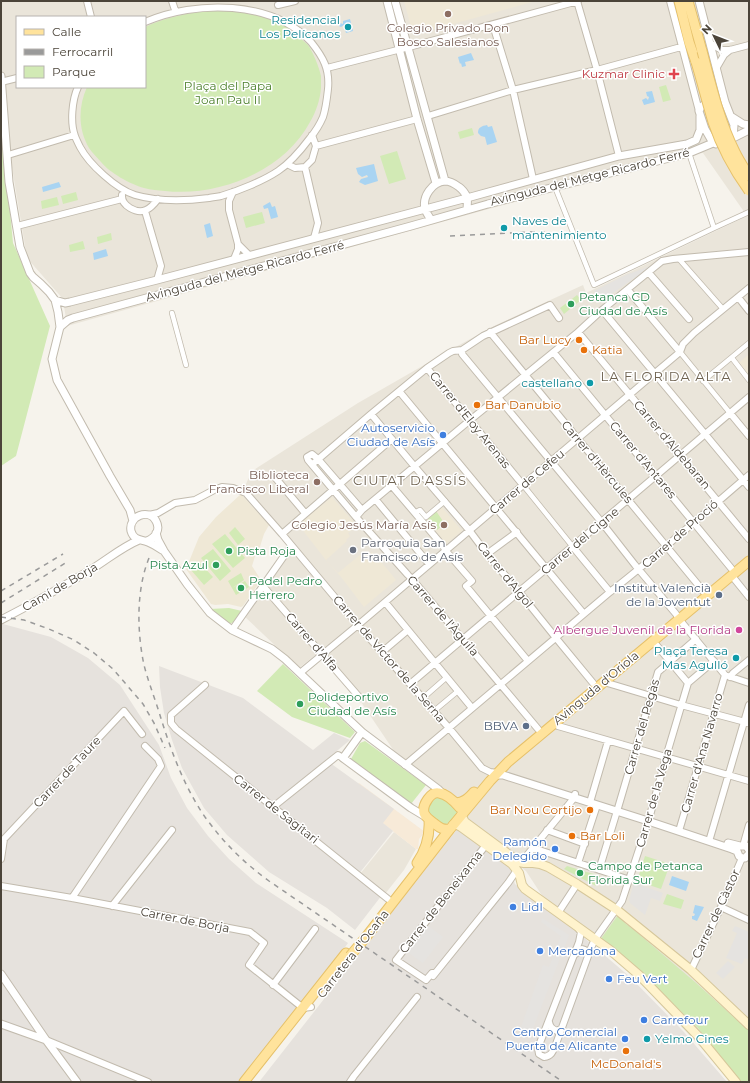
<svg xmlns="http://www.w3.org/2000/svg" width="750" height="1083" viewBox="0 0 750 1083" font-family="Montserrat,sans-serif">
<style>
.residential{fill:#eae5da;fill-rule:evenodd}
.commercial{fill:#f7ead8}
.industrial{fill:#e6e2dd}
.education{fill:#efe8d6}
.green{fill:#d2eab5}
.parking{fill:#e5e3e0}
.water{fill:#a9d4f2}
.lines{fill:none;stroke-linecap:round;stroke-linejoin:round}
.pedestrian-casing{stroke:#c2bbae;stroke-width:6}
.minor-casing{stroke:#c2bbae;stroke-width:8}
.tertiary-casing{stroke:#c2bbae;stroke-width:9}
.secondary-casing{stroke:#d6c79b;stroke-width:10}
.primary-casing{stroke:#e6c16a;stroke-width:11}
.pedestrian{stroke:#fff;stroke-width:4.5}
.minor{stroke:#fff;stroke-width:6}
.tertiary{stroke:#fff;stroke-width:7}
.secondary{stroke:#fff3cd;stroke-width:8}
.primary{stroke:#ffe39c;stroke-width:9}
.rail{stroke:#9a9a9a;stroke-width:1.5;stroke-dasharray:5 5;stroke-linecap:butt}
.primary-bridge-casing{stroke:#e6c16a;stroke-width:11;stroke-linecap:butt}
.primary-bridge{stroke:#ffe39c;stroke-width:9}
.education-dot{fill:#8d6e63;stroke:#fff;stroke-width:1.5}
.culture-dot{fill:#0f9aa8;stroke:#fff;stroke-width:1.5}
.health-dot{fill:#e0444e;stroke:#fff;stroke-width:1.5}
.leisure-dot{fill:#2e9e5b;stroke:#fff;stroke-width:1.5}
.food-dot{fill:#e8710a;stroke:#fff;stroke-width:1.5}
.shop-dot{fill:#3f7fe0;stroke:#fff;stroke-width:1.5}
.worship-dot{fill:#6b7280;stroke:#fff;stroke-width:1.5}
.service-dot{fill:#5c6f8a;stroke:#fff;stroke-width:1.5}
.hotel-dot{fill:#d1479c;stroke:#fff;stroke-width:1.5}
.labels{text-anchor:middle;stroke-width:3;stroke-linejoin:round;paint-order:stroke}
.culture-label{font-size:12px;fill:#0d838f;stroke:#fff;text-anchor:end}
.education-label{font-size:12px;fill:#785e54;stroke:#fff;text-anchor:end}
.health-label{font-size:12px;fill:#be3a42;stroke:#fff;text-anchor:end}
.park-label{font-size:12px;fill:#4a7f2a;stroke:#fff}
.street-label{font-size:12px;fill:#4b4439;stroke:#fff}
.leisure-label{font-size:12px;fill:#27864d;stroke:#fff;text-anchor:start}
.food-label{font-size:12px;fill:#c56008;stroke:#fff;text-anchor:start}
.shop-label{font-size:12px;fill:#366cbe;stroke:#fff;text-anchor:start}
.worship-label{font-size:12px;fill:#5b616d;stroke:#fff;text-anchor:start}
.service-label{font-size:12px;fill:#4e5e75;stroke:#fff;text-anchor:end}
.hotel-label{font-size:12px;fill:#b23c85;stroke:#fff;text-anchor:end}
.neighbourhood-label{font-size:13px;letter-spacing:1px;fill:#6e6250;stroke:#fff}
</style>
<rect width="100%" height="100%" fill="#f6f3ec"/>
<path class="residential" d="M1 1H749V1082H731L709 1056 610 951 556 912 541 894 526 871 460 821 457 798 394 751 361 702 318 653 299 668 244 616 288 547 245 486 252 471 358 403 452 349 494 326 583 285 586 293 747 216 703 153 692 154 485 210 67 326 63 299 27 258 1 101ZM17 17H145V87H17Z
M394 832 416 849 404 870 385 894 360 874Z"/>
<path class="commercial" d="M359 783 425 832 419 839 418 849H416L394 832 349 796Z"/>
<path class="industrial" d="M3 624 51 637 88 658 120 685 159 745 171 778 187 808 208 836 229 859 256 883 348 943 319 983 240 1082H1V625Z
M159 666 243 698 313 750 334 733 350 740 326 760 394 809 383 823 393 831 358 875 382 895 355 930 327 908 269 872 227 835 204 808 182 768 172 740 164 713 160 687Z
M458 828 510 867 515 884 575 930 630 977 683 1031 727 1082H259Z"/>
<path class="education" d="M404 1H536L420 33 415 32 411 27Z
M749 354V375L739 363Z
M241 494 269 525 264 534 258 553H256L252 566 261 580 243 606 241 607 228 604 215 605 211 604 186 569 199 537 216 517Z
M332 497 357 526 348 533 350 536 346 540 347 541 326 560 338 573 361 554 362 555 365 553 368 555 372 552 388 570 396 580 364 607 341 577 325 559 298 524Z
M441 506 462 531 446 544 426 519Z"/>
<path class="green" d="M212 10C228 10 245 9 260 14 275 18 287 27 299 37 302 40 305 42 308 45 313 52 319 67 321 76 321 79 321 84 321 88 320 100 316 112 310 122 284 171 219 197 165 191 158 190 151 190 144 188 130 184 110 173 101 162 97 157 92 153 89 148 78 129 78 107 87 87H145V27C166 17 189 13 212 10Z
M666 85 671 100 663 102 659 87Z
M1 117 13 243 50 326 16 456 1 466Z
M472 128 474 135 460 139 458 132Z
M397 151 406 179 389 184 380 156Z
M76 192 78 200 63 204 61 196Z
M57 197 59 205 42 209 41 201Z
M262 212 265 223 246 228 243 217Z
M111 233 112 240 98 244 97 237Z
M83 241 85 249 70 252 69 245Z
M577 295 581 300 564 314 560 308Z
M436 511 445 524 437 530 428 519Z
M235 527 245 539 238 545 229 533Z
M225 534 245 558 233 568 212 544Z
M213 549 231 571 220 581 201 558Z
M200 563 213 577 204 585 191 570Z
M241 573 244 580 232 588 228 581Z
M245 581 249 587 236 595 232 588Z
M229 608 242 611 234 622 229 624 210 609Z
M283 664 355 732 350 738 292 717 257 691Z
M365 741 426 785 411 804 351 759 360 743Z
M436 797 444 798 458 811C456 814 455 816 453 819 445 828 442 824 434 818 432 816 429 814 428 811 427 806 433 801 436 797Z
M645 856 670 864 661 889 637 881Z
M567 866 600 876 596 886 564 869Z
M667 894 684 900 681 909 663 904Z
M618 915 626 924 634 930 695 982 749 1031V1082L740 1081 698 1028 668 999 612 949 600 940Z"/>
<path class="parking" d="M653 265 603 300 594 291 626 275Z
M634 883 663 893 660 901 651 898 645 915 630 903 629 900Z
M542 918 569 935 530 1036 520 1030 543 965 549 967 561 936 541 922Z
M427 925 443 937 423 963 406 951Z
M735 926 749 932V960L745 958 742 964 726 958 737 933 732 931Z
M728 961 735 967 723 979 716 973Z"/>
<path class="water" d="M350 19 353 31 346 33 344 25 341 27 339 26V24L340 23 343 24V21Z
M471 53 474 60 465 62 466 66 462 67 461 63 460 64 458 57Z
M652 91 655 102 644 105 642 100 646 98 648 100 649 97 647 96 646 92Z
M487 125 488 127 492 126 497 142 487 145 485 137 481 136 478 133C478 127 482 126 487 125Z
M374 164 378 181 365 185 359 182 361 179 368 177 367 175 362 177 358 174 356 168Z
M59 182 61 187 43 192 42 187Z
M270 202 272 207 275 206 278 217 271 219 268 208 264 209 263 206Z
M210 223 213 236 207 238 204 225Z
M106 249 108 256 94 260 93 253Z
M672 876 689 882 686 891 669 885Z
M695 905 704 907 697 921 692 919V916H694L695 914 693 913Z"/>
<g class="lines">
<g class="pedestrian-casing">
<path id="pedestrian" d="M689 153 714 228 749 212
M555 187 594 285 714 228
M679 259 723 309
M172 313 186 365
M680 352 730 413
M732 358 749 380
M703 381 749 343
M523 485 573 547
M416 512 420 510 426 517 445 501
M423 698 447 677
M434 711 458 691"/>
</g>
<g class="minor-casing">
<path id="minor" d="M87 1 91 17
M172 1 175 10
M577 1 597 70 619 156
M670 1 699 111
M278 5 295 1
M493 25 513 90 533 179
M711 44 722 50H730L749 45
M717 67 724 55 730 50
M327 68 409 47 578 1
M1 82 17 78
M78 87C72 100 70 123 75 136 76 139 78 143 80 147 89 164 116 189 135 195 159 202 185 201 209 198 213 197 217 197 221 196 238 191 263 181 278 171 290 163 301 150 310 138 315 132 320 124 323 117 326 108 327 98 328 89 330 69 323 57 311 42 272 0 196 0 145 22
M428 116 513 90 597 70 681 47
M316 146 417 119
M8 155 74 135
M287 164 295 168 305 167 312 160 316 146 312 135
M305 167 318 223 314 238
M233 192 229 201V210L238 244
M122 195C121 206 137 214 146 210 151 208 155 203 158 199
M145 211 161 266 157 280
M17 226 122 199
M234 259 238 249V244L249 255
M649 273 689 319
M628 290 680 352
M738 297 749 311
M602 310 749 487
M490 332 704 592
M578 332 749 539
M462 350V354L599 519 635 565 676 614 679 619 725 675
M554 353 731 568
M427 368 523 485
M399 391 584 614
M730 413 749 436
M371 414 415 467 469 530 487 554 516 588 556 638 593 683
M315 462 371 414 427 368 449 353 453 351 462 350 483 336 550 305 559 318
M273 475 305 513
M392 486 443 546 446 551 472 581 466 586 528 661
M376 500 429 564
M362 510 318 459 312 454 307 457 308 460 356 517 408 575 412 579 538 729
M149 515 158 513 175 503 195 500 214 490 222 487 233 488 246 493 282 534 358 625 449 728 482 768 490 772 497 773
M356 517 362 510 469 421 578 332 602 310 662 261 673 259 749 252
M282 534 392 439
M573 547 610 592
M487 554 517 532
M732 576 749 597
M263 586 360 698
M385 602 472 708
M232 630 291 546
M653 641 688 683
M382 652 408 630
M300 673 358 625 655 373 680 352 683 344 694 333 749 288
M728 676 749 683
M730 677 733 673 749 660
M604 682 681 705 749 723
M410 684 749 397
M205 685 171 715V723L176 729 388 899
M555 722 558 726 749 781
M405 765 610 592C658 555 703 514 749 475
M591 799 608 741
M273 807 338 755 343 758
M618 808 658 672 696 639
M547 830 585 844
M679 831 725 675
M710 838 749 705
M743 846 749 825
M533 848 630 880
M1 859 4 839 124 711 142 734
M519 862 523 860 533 848 574 798 575 794
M578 863 597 805
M599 870 617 811
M1 886 72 898 250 932 264 943 249 965 303 1008 311 1007
M72 898 161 766 158 759 145 746
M112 906 172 830
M721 907 749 920
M558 913 577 884
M578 928 581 932 579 942 538 1048 539 1054 544 1057C552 1056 553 1051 556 1044L591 948 595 939 622 901 649 819 666 757 688 683 714 661
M574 955 582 949 585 950 588 954
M691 970 721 907 742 858
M435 973H432L426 980 396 960 486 845
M433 976 508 883 517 870
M273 985 315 929
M549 1022C550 1027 552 1029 557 1031L562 1028
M46 1040 148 1082
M350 1082 354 1076 417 997"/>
</g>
<g class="tertiary-casing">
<path id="tertiary" d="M387 1 417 119 436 183
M395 1 445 181
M699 1 725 102 734 125 733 138
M1 76 9 182 20 247 30 273 33 277 41 284 49 292 55 300 58 312 60 327 52 359 57 380 110 476 130 510 133 521
M710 100 701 107 699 111 705 129 713 143 716 144
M732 117 743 124 749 125
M731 139 749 130
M431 220C429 216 426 213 425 209 422 197 432 182 445 181 450 181 455 184 459 187 462 189 465 193 467 197 468 200 467 206 467 210
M55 300 65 303 70 302 157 280 467 198 619 156 687 144 696 140 700 130V116
M60 327 68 320 73 318 411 226 488 204 689 153 713 143
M156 533 158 540 164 551 187 584 210 613 232 630 272 649 285 659 362 732 438 789 443 794
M147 541C155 538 161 530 156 521 149 508 128 516 131 531 134 541 141 539 148 542 153 544 158 547 162 550
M1 620C32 604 62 587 92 569 108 559 122 547 139 540
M362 732 343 758 411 808 426 817
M495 775H503L648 821 732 849 737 851 739 856 742 858H745L749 854
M728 843 740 846H746L749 850
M1 974 46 1040 77 1082
M1 1024 46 1040"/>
</g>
<g class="secondary-casing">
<path id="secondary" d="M461 815 465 822 519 862 524 863H533L540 864 548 867 577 884 617 910 691 970 749 1025
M453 825H457L461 827 512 864 519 873 522 885 525 889 610 950 639 975 699 1037 736 1082"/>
</g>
<g class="primary-casing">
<path id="primary" d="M679 1 689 42 696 62
M688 1 702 51
M456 803C465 802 468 798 474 792
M450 829C443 830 440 828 435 824 431 821 426 818 424 813 422 805 431 791 439 793 447 794 455 802 460 808
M417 863C426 850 430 836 429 820
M366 937 450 829 490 781 508 762 749 561
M244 1082 346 953"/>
</g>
<use href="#pedestrian" class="pedestrian"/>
<use href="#minor" class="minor"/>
<use href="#tertiary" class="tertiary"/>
<use href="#secondary" class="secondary"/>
<use href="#primary" class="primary"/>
<path class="rail" d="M450 236 531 232H546
M149 558C136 590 137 632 144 665 148 681 154 696 159 712 170 748 183 785 205 817 224 843 243 862 269 881L563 1082
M1 591 63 554
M1 603 67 562
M1 617 24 620 49 629 74 640 94 653 113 669 143 704 154 723 165 748"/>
<g class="primary-bridge-casing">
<path id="primary-bridge" d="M702 51C711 85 719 120 735 152 739 160 744 168 749 176
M696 62C702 82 707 102 713 122 721 146 734 170 749 191
M350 956 366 937"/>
</g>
<use href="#primary-bridge" class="primary-bridge"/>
</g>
<g class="education-dot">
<circle cx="448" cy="14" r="4"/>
<circle cx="317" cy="482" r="4"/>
<circle cx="444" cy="525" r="4"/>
</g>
<g class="culture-dot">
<circle cx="348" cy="27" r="4"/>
<circle cx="504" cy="228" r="4"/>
<circle cx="590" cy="383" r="4"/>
<circle cx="736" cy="658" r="4"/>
<circle cx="647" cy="1039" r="4"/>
</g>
<path class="health-dot" d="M672 68h4v4h4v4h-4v4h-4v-4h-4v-4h4z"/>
<g class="leisure-dot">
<circle cx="571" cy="304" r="4"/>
<circle cx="229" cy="551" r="4"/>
<circle cx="216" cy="565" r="4"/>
<circle cx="241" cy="588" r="4"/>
<circle cx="300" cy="704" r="4"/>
<circle cx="580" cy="873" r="4"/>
</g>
<g class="food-dot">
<circle cx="579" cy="340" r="4"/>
<circle cx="584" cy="350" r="4"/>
<circle cx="477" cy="405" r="4"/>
<circle cx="590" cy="810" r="4"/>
<circle cx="572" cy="836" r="4"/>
<circle cx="626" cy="1051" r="4"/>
</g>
<g class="shop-dot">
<circle cx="443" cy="435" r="4"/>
<circle cx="555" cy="849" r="4"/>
<circle cx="513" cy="907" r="4"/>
<circle cx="540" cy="951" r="4"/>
<circle cx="609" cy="979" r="4"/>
<circle cx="644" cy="1020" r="4"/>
<circle cx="625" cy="1039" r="4"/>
</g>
<circle class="worship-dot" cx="353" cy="550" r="4"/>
<g class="service-dot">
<circle cx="719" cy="595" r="4"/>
<circle cx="526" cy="726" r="4"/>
</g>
<circle class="hotel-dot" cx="739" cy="630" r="4"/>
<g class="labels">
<g class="culture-label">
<text x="340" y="24">Residencial<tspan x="340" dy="14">Los Pelícanos</tspan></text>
<text x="512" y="225" text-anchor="start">Naves de<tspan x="512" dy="14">mantenimiento</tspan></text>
<text x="582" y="387">castellano</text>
<text x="728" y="655">Plaça Teresa<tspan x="728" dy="14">Mas Agulló</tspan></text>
<text x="655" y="1043" text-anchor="start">Yelmo Cines</text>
</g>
<g class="education-label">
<text x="448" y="32" text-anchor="middle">Colegio Privado Don<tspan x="448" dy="14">Bosco Salesianos</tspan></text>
<text x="309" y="479">Biblioteca<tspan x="309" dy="14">Francisco Liberal</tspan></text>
<text x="436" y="529">Colegio Jesús María Asís</text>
</g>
<g class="health-label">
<text x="665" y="78">Kuzmar Clinic</text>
</g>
<g class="park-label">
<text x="228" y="90">Plaça del Papa<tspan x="228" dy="14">Joan Pau II</tspan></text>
</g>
<g class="street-label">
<text transform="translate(590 177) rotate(-14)" y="4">Avinguda del Metge Ricardo Ferré</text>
<text transform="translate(245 271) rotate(-15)" y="4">Avinguda del Metge Ricardo Ferré</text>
<text transform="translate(470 420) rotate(51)" y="4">Carrer d'Eloy Arenas</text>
<text transform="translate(672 445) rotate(50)" y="4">Carrer d'Aldebaran</text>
<text transform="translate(643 460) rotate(50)" y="4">Carrer d'Antares</text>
<text transform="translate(597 462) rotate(50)" y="4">Carrer d'Hèrcules</text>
<text transform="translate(527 482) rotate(-40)" y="4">Carrer de Cefeu</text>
<text transform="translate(680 534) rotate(-41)" y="4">Carrer de Proció</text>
<text transform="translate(580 541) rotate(-40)" y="4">Carrer del Cigne</text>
<text transform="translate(505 575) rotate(51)" y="4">Carrer d'Algol</text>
<text transform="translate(60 587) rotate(-30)" y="4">Camí de Borja</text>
<text transform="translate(443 616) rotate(49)" y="4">Carrer de l'Àguila</text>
<text transform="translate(312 642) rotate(49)" y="4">Carrer d'Alfa</text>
<text transform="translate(389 659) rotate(49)" y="4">Carrer de Víctor de la Serna</text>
<text transform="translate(596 688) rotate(-40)" y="4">Avinguda d'Oriola</text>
<text transform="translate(642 727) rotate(-74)" y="4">Carrer del Pegàs</text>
<text transform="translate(702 753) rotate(-74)" y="4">Carrer d'Ana Navarro</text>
<text transform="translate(67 772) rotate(-47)" y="4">Carrer de Taure</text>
<text transform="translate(654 798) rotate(-74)" y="4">Carrer de la Vega</text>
<text transform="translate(276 809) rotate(38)" y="4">Carrer de Sagitari</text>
<text transform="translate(441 902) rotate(-52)" y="4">Carrer de Beneixama</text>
<text transform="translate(716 914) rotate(-65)" y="4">Carrer de Càstor</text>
<text transform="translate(185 920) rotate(11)" y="4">Carrer de Borja</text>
<text transform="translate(353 954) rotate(-52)" y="4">Carretera d'Ocaña</text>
</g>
<g class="leisure-label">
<text x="579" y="301">Petanca CD<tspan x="579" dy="14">Ciudad de Asís</tspan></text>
<text x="237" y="555">Pista Roja</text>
<text x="208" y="569" text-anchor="end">Pista Azul</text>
<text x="249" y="585">Padel Pedro<tspan x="249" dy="14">Herrero</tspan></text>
<text x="308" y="701">Polideportivo<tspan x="308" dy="14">Ciudad de Asís</tspan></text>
<text x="588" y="870">Campo de Petanca<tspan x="588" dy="14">Florida Sur</tspan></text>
</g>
<g class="food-label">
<text x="571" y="344" text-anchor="end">Bar Lucy</text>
<text x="592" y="354">Katia</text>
<text x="485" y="409">Bar Danubio</text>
<text x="582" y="814" text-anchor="end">Bar Nou Cortijo</text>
<text x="580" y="840">Bar Loli</text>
<text x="626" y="1068" text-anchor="middle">McDonald's</text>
</g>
<g class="shop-label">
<text x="435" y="432" text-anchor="end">Autoservicio<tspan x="435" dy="14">Ciudad de Asís</tspan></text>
<text x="547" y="846" text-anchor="end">Ramón<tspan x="547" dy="14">Delegido</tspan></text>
<text x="521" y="911">Lidl</text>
<text x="548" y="955">Mercadona</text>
<text x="617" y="983">Feu Vert</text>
<text x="652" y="1024">Carrefour</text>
<text x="617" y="1036" text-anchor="end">Centro Comercial<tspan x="617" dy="14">Puerta de Alicante</tspan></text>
</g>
<g class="worship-label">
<text x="361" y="547">Parroquia San<tspan x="361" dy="14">Francisco de Asís</tspan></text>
</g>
<g class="service-label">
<text x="711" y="592">Institut Valencià<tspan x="711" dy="14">de la Joventut</tspan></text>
<text x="518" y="730">BBVA</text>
</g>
<g class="hotel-label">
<text x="731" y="634">Albergue Juvenil de la Florida</text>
</g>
<g class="neighbourhood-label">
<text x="666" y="381">LA FLORIDA ALTA</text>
<text x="410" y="485">CIUTAT D'ASSÍS</text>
</g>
</g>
<rect width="750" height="1083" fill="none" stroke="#4b4439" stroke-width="4"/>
<rect x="16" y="16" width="130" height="72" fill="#ffffff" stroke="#b7b4b0"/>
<rect x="24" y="29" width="20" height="6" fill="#ffe39c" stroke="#b7b4b0"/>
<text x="52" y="36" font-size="12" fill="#4b4439">Calle</text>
<rect x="24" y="49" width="20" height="6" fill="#9a9a9a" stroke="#b7b4b0"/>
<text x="52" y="56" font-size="12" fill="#4b4439">Ferrocarril</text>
<rect x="24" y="66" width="20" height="12" fill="#d2eab5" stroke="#b7b4b0"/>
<text x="52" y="76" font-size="12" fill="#4b4439">Parque</text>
<g transform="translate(714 36) rotate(313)" stroke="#ffffff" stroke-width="3" paint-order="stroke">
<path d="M0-3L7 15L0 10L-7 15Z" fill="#4b4439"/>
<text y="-6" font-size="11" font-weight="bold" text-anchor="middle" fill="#4b4439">N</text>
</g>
</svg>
